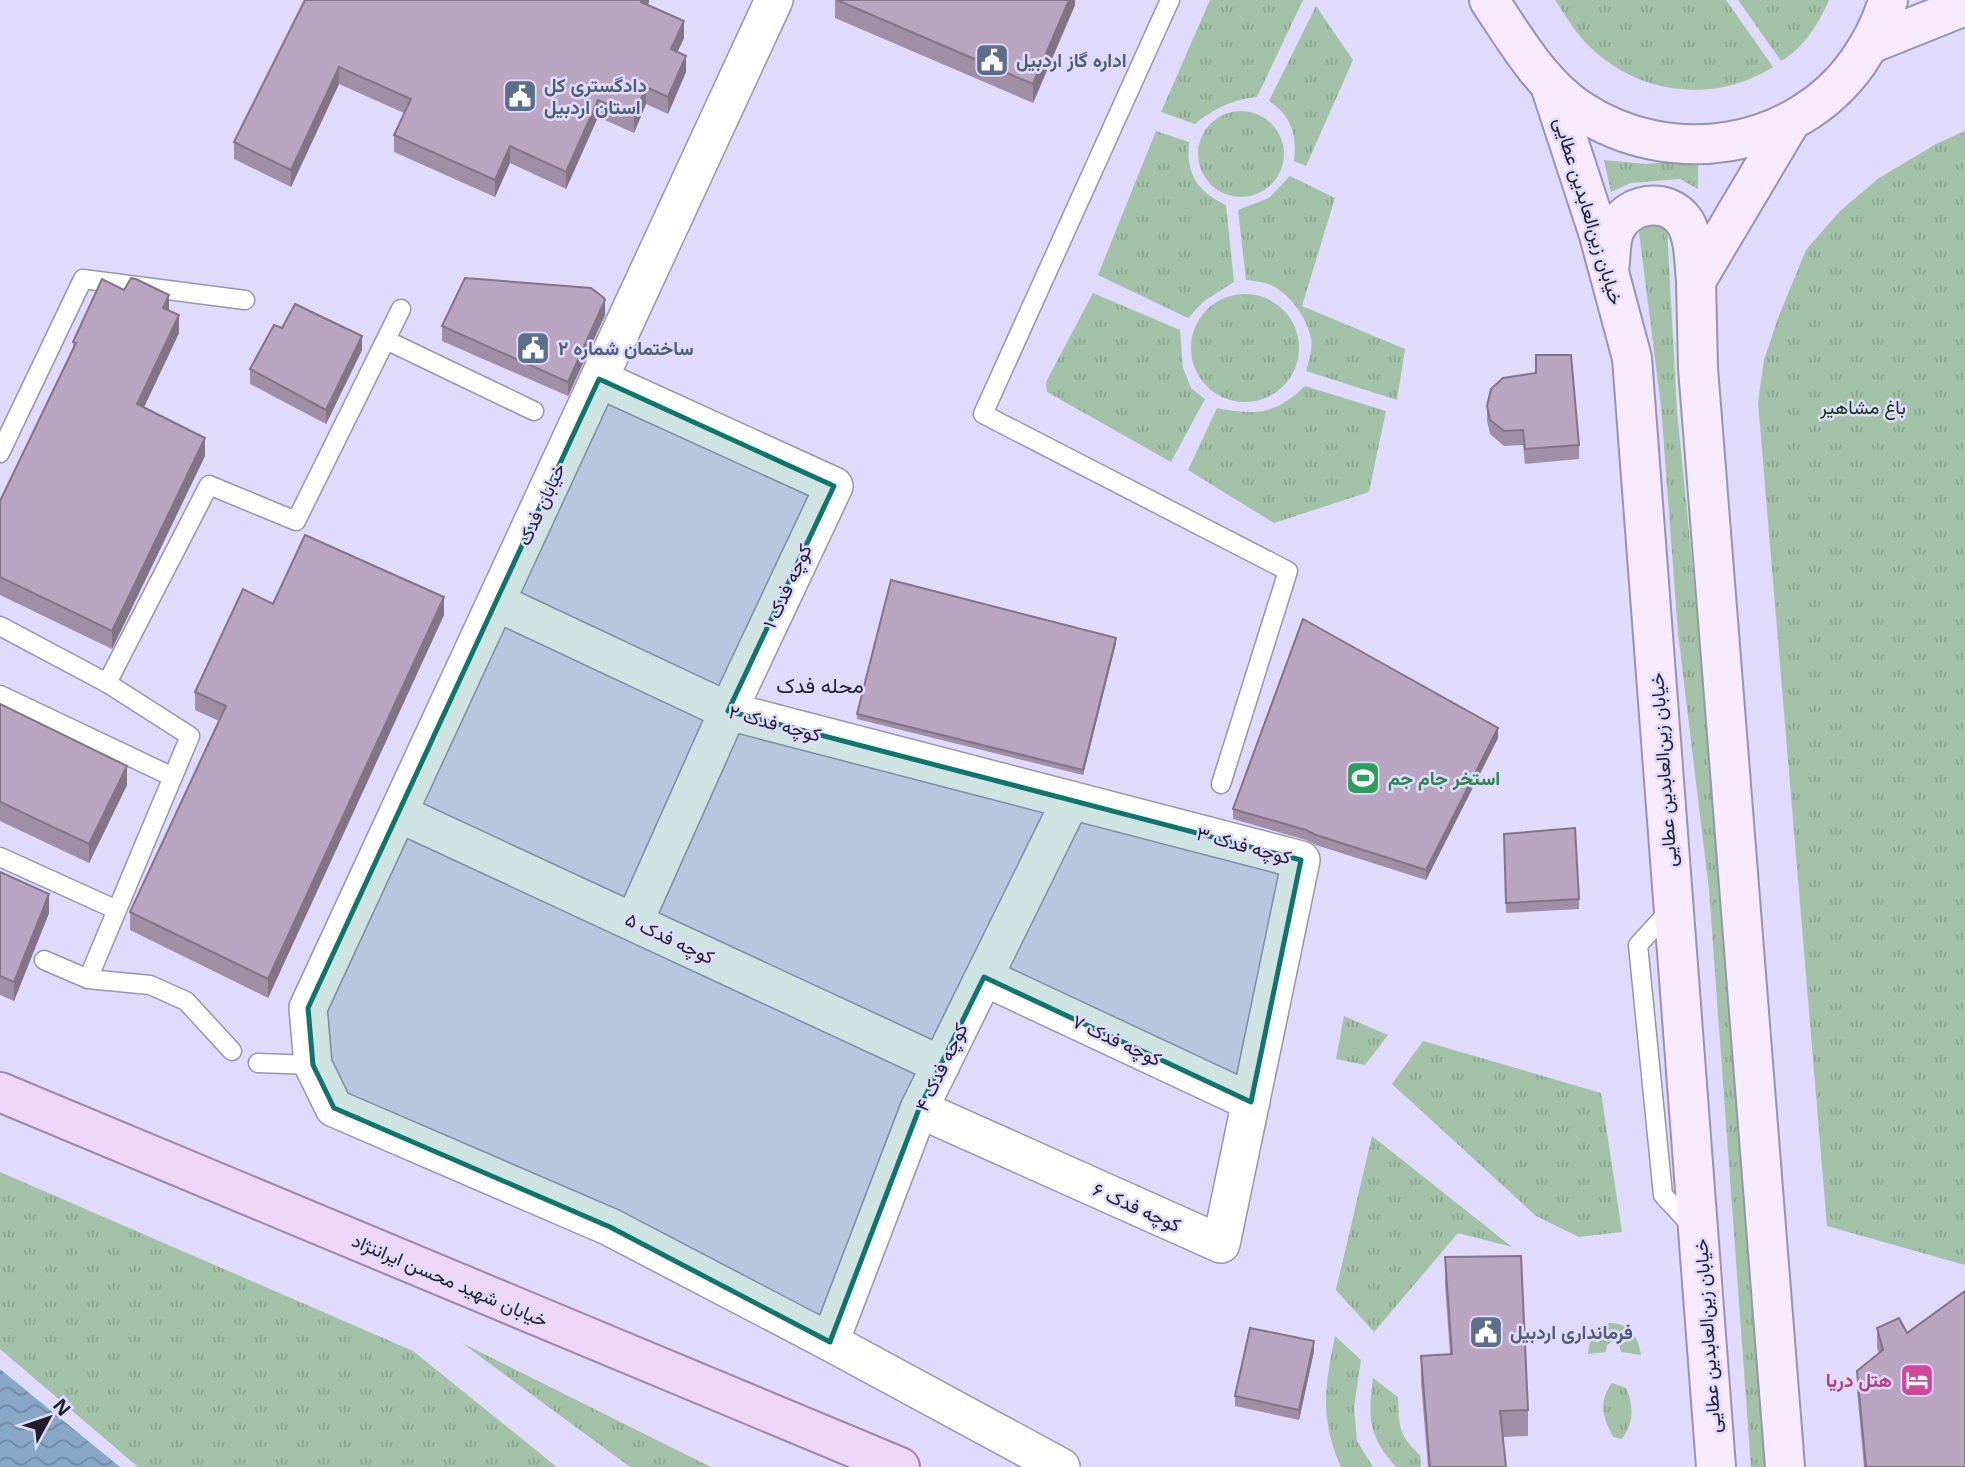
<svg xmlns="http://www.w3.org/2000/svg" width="1965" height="1467" viewBox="0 0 1965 1467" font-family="'Noto Sans',Vazirmatn,sans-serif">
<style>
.grass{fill:url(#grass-tufts)}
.water{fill:url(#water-waves)}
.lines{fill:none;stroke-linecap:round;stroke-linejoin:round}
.lane-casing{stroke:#9793b1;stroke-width:21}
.street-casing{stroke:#9793b1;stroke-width:40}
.secondary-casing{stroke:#9793b1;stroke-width:42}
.primary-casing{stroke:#9e84ae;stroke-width:42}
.lane{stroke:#fff;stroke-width:18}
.street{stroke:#fff;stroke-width:37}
.secondary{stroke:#f6eafc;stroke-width:38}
.primary{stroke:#eed6f8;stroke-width:38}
.wall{fill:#9f8ea5}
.shaded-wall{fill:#827486}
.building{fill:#b9a5c0;stroke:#827486;stroke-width:2}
.marked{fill:#0f766e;fill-opacity:0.2;stroke:#0f766e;stroke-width:5;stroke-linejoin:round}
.labels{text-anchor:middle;stroke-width:5;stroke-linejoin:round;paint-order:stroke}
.service-label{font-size:19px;font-weight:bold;fill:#4e5e75;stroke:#e0dbfc;text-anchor:start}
.street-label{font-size:19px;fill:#211f2b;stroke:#e0dbfc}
.park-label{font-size:19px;fill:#0c3618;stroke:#e0dbfc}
.leisure-label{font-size:19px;font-weight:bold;fill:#27864d;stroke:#e0dbfc;text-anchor:start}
.hotel-label{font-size:19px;font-weight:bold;fill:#b23c85;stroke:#e0dbfc;text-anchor:end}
.neighbourhood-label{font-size:21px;fill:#211f2b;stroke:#e0dbfc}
</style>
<defs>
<pattern id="grass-tufts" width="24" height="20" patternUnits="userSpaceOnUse" patternTransform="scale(1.75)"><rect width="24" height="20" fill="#a2c1a6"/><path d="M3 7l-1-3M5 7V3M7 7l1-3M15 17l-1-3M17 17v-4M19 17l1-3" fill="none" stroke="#8ba58f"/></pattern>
<pattern id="water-waves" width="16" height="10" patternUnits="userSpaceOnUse" patternTransform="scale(1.75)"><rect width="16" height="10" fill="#88a7c7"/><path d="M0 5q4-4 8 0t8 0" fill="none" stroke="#6f87a2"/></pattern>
</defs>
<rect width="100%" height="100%" fill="#e0dbfc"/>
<path class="grass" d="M1210 0H1303L1257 97C1231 100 1215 108 1195 124L1161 112Z
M1555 0H1726L1773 67C1715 104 1639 95 1590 47 1576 34 1566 16 1555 0Z
M1738 0H1829C1819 23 1804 48 1781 61Z
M1316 6 1353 60 1306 166 1294 161C1297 135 1292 116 1269 101Z
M1198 154a43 43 0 1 1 86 0a43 43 0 1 1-86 0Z
M1156 131 1189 142C1186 174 1197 191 1226 205L1234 282 1204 301 1188 318 1098 275Z
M1965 131V1265L1827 1226 1758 402 1764 360 1778 318 1806 250 1840 211 1879 178 1936 144Z
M1698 159V189L1680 179 1631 183 1611 192 1604 160 1646 164Z
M1290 176 1335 198 1302 306 1405 349 1397 400 1306 371C1309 360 1313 349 1311 338 1307 318 1291 296 1273 286 1265 282 1255 281 1246 280L1238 210 1269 198Z
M1656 221 1667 229 1677 411 1725 892 1771 1467H1751L1709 890 1678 633 1661 406 1639 232 1647 222Z
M1093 293 1180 330 1183 368 1191 388 1205 399 1171 462 1047 392 1046 382Z
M1191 348a54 54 0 1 1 108 0a54 54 0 1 1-108 0Z
M1305 386 1386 411 1369 492 1274 523 1188 470 1217 408C1256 416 1276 414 1305 386Z
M1344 1016 1388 1035 1365 1065 1336 1059Z
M1423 1041 1601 1093 1622 1232 1579 1237 1536 1216 1392 1084Z
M1372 1136 1512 1247 1458 1233 1374 1332 1336 1290Z
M0 1172 413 1351 557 1467H138L0 1349Z
M1609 1323C1629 1323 1638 1335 1641 1355L1621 1352 1619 1345 1613 1341 1607 1345 1606 1352 1588 1354C1590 1337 1593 1331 1609 1323Z
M1335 1336 1361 1360 1354 1407 1357 1441 1373 1467H1341C1319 1417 1325 1387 1335 1336Z
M462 1343 711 1467H630Z
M1373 1378 1398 1397C1399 1425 1398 1435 1420 1455L1421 1467H1396C1368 1436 1368 1418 1373 1378Z
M1612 1383 1626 1388C1634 1407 1634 1422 1622 1439L1613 1437C1603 1418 1598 1402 1612 1383Z"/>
<path class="water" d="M0 1369 120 1467H0Z"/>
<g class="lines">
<g class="lane-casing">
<path id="lane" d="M1170 0 983 414 1288 571 1221 784
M386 340 534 411
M0 453 83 279 245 300
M0 626 107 683 190 736 88 979
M107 683 209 485 296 521 401 309
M0 695 173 777
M0 857 117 910
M1671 909 1638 945 1663 1195 1692 1226
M44 960 88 979 150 985 186 1001 232 1051
M258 1063 313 1065"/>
</g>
<g class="street-casing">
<path id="street" d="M774 0 308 1008 313 1065 334 1108 610 1227 830 1342 1061 1467
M599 379 834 486 728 711 634 922
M496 602 728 711 1301 860 1221 1244 919 1109
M398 813 941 1065
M984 977 1251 1102
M830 1342 919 1109 1071 800"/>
</g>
<g class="secondary-casing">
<path id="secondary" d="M1489 0C1515 39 1540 83 1580 110 1669 169 1795 151 1858 62 1871 43 1882 22 1888 0
M1870 44 1965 6
M1550 85 1599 235 1632 358 1716 1467
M1609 270C1611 259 1610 243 1614 232 1625 203 1667 195 1685 222 1695 239 1694 263 1696 281
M1785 1467 1698 368 1696 281 1791 121"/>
</g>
<g class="primary-casing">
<path id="primary" d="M0 1092 900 1467"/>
</g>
<use href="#lane" class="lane"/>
<use href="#street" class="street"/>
<use href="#secondary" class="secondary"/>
<use href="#primary" class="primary"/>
</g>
<path class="wall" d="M305 0H649L648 5 684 38 677 52 686 72 668 114 646 104 634 133 598 117 566 189 510 163 495 197 394 152V135L404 113 339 84 291 187 234 159V142Z
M835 0H1075V5L1033 103 835 18Z
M169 311 179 333 144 407 205 456 112 649 0 595V501L73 348V342Z
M605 315 568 396 442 341V326Z
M282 328 362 350 326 424 250 384V369Z
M1487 406 1579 445V459L1525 464 1523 445 1504 446 1490 434 1487 421Z
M273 604 444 615 268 998 130 930V912L219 721 195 710V692Z
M1116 643 1083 775 857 719V714Z
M0 704 127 785 89 863 0 821Z
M1498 738 1426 880 1316 845 1306 840 1233 819V809Z
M1504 834 1579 899V909L1506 913Z
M0 872 49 913 14 1001 0 995Z
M1445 1257 1528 1410V1436L1503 1437 1506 1467H1428L1421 1382V1356L1450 1354 1445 1284Z
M1877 1328 1907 1333 1965 1467H1864L1857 1390V1371L1879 1354 1877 1347Z
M1314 1351 1299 1420 1235 1406V1396Z"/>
<path class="shaded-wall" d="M642 0H649V2L641 19Z
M1069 0H1075V5L1033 103V84Z
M684 21V38L671 66V49Z
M686 56V72L668 114V97Z
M339 67V84L291 187V170Z
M646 87V104L634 133V116Z
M598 100V117L566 189V172Z
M510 146V163L495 197V180Z
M169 295V314L163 308Z
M605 300V315L568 396V382Z
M179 315V333L137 422V404Z
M362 336V350L326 424V410Z
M205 438V456L112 649V631Z
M444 597V615L268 998V979Z
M1116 638V643L1083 775V770Z
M1498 728V738L1426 880V870Z
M127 766V785L89 863V844Z
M49 894V913L14 1001V982Z
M1314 1341V1351L1299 1420V1410Z"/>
<path class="building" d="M305 0H642L641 2 684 21 671 49 686 56 668 97 646 87 634 116 598 100 566 172 510 146 495 180 394 135 411 99 339 67 291 170 234 142Z
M837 0H1069L1033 84Z
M131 278 136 279 169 295 163 308 179 315 137 404 205 438 112 631 0 577V501L76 343 73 342 102 279 124 290Z
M465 278 591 288 604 298 605 300 568 382 442 326Z
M295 304 362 336 326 410 250 369 274 325 282 328Z
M1536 355H1571L1579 445 1525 449 1523 430 1504 431 1490 420 1487 406 1491 389 1503 378 1536 373Z
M305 535 444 597 268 979 130 912 226 706 195 692 243 589 273 604Z
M891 580 1116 638 1083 770 857 714Z
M1303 619 1498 728 1426 870 1316 835 1306 830 1233 809Z
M0 704 127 766 89 844 0 802Z
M1575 828 1579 899 1506 903 1504 834Z
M0 872 49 894 14 982 0 976Z
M1521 1256 1528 1410 1500 1411 1506 1467H1430L1421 1356 1452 1354 1445 1257Z
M1965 1291V1467H1866L1857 1371 1883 1350 1877 1328 1899 1318 1907 1333Z
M1250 1328 1314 1341 1299 1410 1235 1396Z"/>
<path class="marked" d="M599 379 834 486 728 711 1301 860 1251 1102 984 977 919 1109 830 1342 610 1227 334 1108 313 1065 308 1008Z"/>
<defs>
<g id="civic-square" transform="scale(1.75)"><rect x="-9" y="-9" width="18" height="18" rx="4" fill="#5c6f8a" stroke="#e0dbfc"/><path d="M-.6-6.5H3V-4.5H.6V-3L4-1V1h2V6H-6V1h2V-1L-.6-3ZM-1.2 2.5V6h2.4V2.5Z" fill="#fff"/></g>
<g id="stadium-square" transform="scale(1.75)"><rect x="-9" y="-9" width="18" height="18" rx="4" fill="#2e9e5b" stroke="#e0dbfc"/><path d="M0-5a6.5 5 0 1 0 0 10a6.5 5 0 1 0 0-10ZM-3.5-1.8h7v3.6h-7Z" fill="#fff"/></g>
<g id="hotel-square" transform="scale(1.75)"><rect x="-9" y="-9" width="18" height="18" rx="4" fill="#d1479c" stroke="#e0dbfc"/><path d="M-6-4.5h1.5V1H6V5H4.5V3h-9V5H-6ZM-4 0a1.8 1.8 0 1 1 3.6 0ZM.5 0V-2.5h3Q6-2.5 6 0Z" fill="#fff"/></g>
</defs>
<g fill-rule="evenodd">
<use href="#civic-square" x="992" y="60"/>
<use href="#civic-square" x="520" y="96"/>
<use href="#civic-square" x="533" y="348"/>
<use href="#stadium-square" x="1363" y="778"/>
<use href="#civic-square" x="1486" y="1332"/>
<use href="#hotel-square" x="1917" y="1380"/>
</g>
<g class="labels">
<g class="service-label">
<text x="1016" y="67">اداره گاز اردبیل</text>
<text x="544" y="92">دادگستری کل<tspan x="544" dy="22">استان اردبیل</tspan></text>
<text x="558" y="355">ساختمان شماره ۲</text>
<text x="1510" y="1339">فرمانداری اردبیل</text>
</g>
<g class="street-label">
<text transform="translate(1589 211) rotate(73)" y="7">خیابان زین‌العابدین عطایی</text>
<text transform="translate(541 504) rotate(-65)" y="7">خیابان فدک</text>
<text transform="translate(787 586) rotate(-65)" y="7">کوچه فدک ۱</text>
<text transform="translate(775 723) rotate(15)" y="7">کوچه فدک ۲</text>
<text transform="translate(1663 770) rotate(-94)" y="7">خیابان زین‌العابدین عطایی</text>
<text transform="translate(1244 845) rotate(15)" y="7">کوچه فدک ۳</text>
<text transform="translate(670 938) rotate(25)" y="7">کوچه فدک ۵</text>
<text transform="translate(1117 1040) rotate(25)" y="7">کوچه فدک ۷</text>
<text transform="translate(941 1067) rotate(-64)" y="7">کوچه فدک ۴</text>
<text transform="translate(1137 1207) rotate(24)" y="7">کوچه فدک ۶</text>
<text transform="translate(450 1280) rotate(23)" y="7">خیابان شهید محسن ایراننژاد</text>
<text transform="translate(1707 1336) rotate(-94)" y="7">خیابان زین‌العابدین عطایی</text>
</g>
<g class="park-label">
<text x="1863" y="414">باغ مشاهیر</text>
</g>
<g class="leisure-label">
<text x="1388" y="785">استخر جام جم</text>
</g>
<g class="hotel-label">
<text x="1892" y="1387">هتل دریا</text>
</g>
<g class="neighbourhood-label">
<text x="820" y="693">محله فدک</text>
</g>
</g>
<g transform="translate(49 1418) rotate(50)" stroke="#e0dbfc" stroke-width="5" paint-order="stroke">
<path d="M0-5L12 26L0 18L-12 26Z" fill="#211f2b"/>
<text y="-10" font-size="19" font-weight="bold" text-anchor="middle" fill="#211f2b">N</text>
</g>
</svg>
